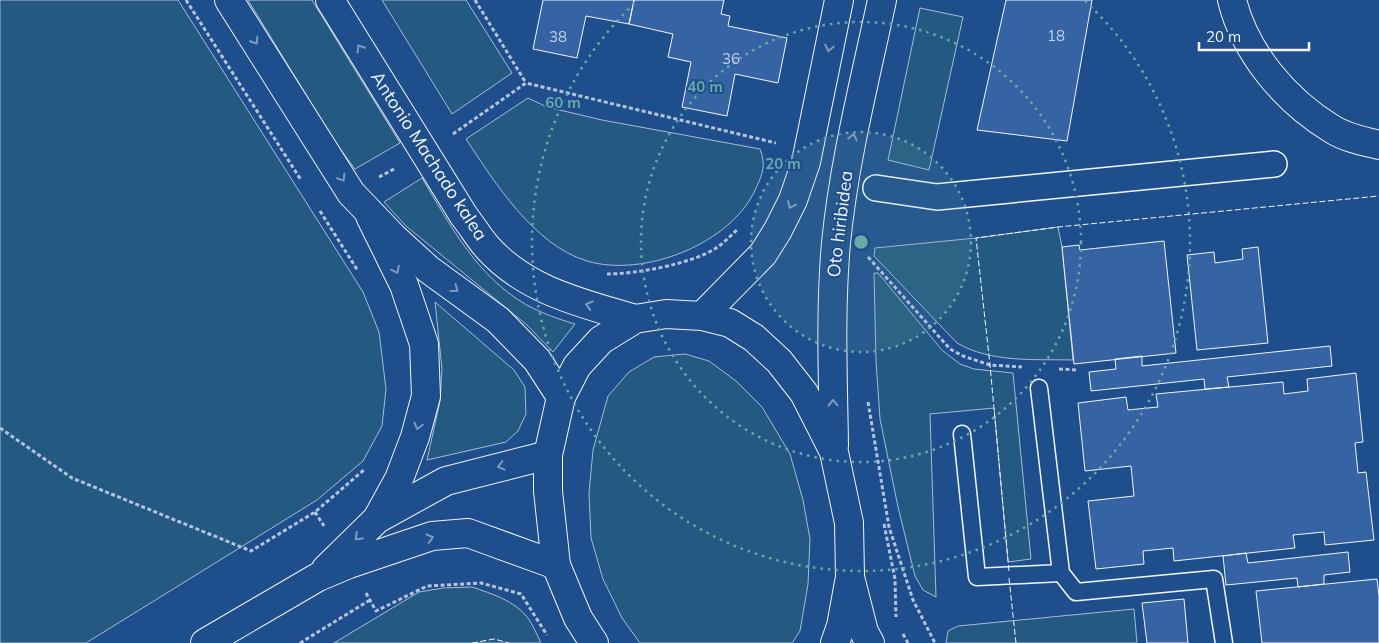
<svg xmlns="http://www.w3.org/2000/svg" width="1379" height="643" viewBox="0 0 1379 643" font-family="Mulish,sans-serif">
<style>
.green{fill:#245a82;stroke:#a8bbd7}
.building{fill:#3563a3;stroke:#f2f6ff}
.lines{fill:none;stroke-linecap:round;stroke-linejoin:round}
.service-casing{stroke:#f2f6ff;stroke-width:19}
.pedestrian-casing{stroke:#f2f6ff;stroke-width:28}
.minor-casing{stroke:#f2f6ff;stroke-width:30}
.tertiary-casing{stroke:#f2f6ff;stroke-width:30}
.secondary-casing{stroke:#f2f6ff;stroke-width:30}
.primary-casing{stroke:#f2f6ff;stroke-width:30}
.path{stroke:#b3c4dc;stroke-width:3;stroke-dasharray:4 2.5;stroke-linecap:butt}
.service{stroke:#1f4e8c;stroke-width:16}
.pedestrian{stroke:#1f4e8c;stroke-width:25}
.minor{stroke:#1f4e8c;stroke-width:28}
.tertiary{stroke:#1f4e8c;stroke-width:28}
.secondary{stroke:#1f4e8c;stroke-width:28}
.primary{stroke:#1f4e8c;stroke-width:28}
.fence{stroke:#f2f6ff;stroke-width:1;stroke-dasharray:6 2.5;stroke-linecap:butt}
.oneway{stroke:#7e9ac0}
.ring{fill:none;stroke:#6aa9a8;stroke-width:2.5;stroke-dasharray:2.5 5}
.labels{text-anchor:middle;stroke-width:4;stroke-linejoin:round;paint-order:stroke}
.number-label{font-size:15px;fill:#c3d1e8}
.street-label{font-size:18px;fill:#f2f6ff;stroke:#1f4e8c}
.centre{fill:#6aa9a8;stroke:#1f4e8c;stroke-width:2.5}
.ring-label{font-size:15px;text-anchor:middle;font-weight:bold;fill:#6aa9a8;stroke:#1f4e8c;stroke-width:4;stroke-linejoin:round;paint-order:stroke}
</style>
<rect width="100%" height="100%" fill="#1f4e8c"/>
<path class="green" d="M0 0H178L363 292 379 332 386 389 382 426 363 461 317 500 86 643H0Z
M248 0H312L400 143 355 169 335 142Z
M382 0H466L512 73 452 114Z
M920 8 963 17 929 170 888 160Z
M528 98 547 107 602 120 760 149C766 164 763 174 756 188 732 244 643 278 587 261 534 245 495 183 466 139Z
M422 178C450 225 476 275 525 304 541 313 558 319 575 324L553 352 527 325 406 226 384 202Z
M1058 227 1062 247 1073 360C1035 359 991 363 957 343L874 256 875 248 976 238Z
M874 273H878L942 350 960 364 974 369 1013 373 1031 559 1008 562 994 408 930 414 936 597 923 590 915 576 898 507 880 419 876 361Z
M435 302 514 370 525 387 526 414 518 431 506 442 427 460 440 401 442 369Z
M685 354 709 361 736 381 762 407 790 454 803 500 810 539 808 584 800 631 792 643H640L622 618 603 579 591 538 589 493 593 450 608 396 629 372 654 357Z
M472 587C492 594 514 600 528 618 533 625 537 635 541 643H334L419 592 443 588Z
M1134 609 1137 643H946L948 631 958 626Z"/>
<path class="building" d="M543 0H634L629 24 586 16 577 58 533 49Z
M634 0H724L721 14 730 16 728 26 787 38 778 83 735 74 727 116 682 107 691 62 668 57 673 34 629 24Z
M1006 0H1092L1067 141 977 130Z
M1164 241 1176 353 1074 364 1062 247 1079 245 1080 250Z
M1258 247 1268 343 1197 350 1187 255 1214 252 1215 263 1243 259 1242 249Z
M1330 346 1332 366 1227 377 1229 387 1205 389 1204 379 1091 391 1089 372 1116 369 1115 359 1142 356V366Z
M1356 373 1363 442 1355 443 1358 473 1366 472 1374 540 1325 545 1324 532 1293 535 1295 548 1174 561 1173 548 1143 551 1144 564 1096 569 1088 501 1134 496 1131 466 1085 471 1078 403 1126 397 1128 410 1158 407 1156 394 1283 382 1284 394 1308 391 1307 379Z
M1348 552 1350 572 1324 575V584L1298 587 1297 578 1226 585 1223 556 1246 553 1248 563Z
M1377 579 1379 596V643H1262L1256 591Z
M1184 599 1188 643H1147L1142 603Z"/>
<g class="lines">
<g class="service-casing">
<path id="service" d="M1039 388 1061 573 1076 592 1214 579 1224 643
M962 434 977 577 1061 573"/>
</g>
<g class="pedestrian-casing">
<path id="pedestrian" d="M876 188 937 197 1274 164"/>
</g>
<g class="minor-casing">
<path id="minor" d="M1232 0C1245 53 1285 100 1332 129 1346 138 1363 141 1379 145
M370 216 404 285 424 344 426 396 415 437 399 479 377 519"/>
</g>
<g class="tertiary-casing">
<path id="tertiary" d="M326 569 377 519 446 481 548 455
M205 643 318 577 349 564 432 536 468 533 556 565"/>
</g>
<g class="secondary-casing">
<path id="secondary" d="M229 0 351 193 393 237 428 269 498 320 537 360 561 397
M330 0 464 216C472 226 479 238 487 247 526 291 582 303 635 319
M850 577 864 632 870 643"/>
</g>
<g class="primary-casing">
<path id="primary" d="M702 316 763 254 778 230 793 200 806 162 839 0
M834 445C833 378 830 310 836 243 844 161 865 80 882 0
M594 643 578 618 556 565 548 491V455L561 397 577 366 601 340 635 319 666 314 702 316 730 323 754 338 779 361 804 393 834 452 849 523 850 577 841 626 835 643"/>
</g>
<path class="path" d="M186 0 301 180
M475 0 526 83
M453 134 526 83 776 143
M379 177 396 168
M320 211 358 271
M868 257 950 349 963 356 990 365 1022 367
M607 274C635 274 692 264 716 248 724 243 730 236 737 230
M1059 369 1078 370
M868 402 889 527 913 600 935 643
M0 428 72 478 251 551 315 512 365 469
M315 512 324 526
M884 524 895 579 896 617
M366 593 376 611 427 586 481 583 521 594 547 635
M903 634 908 643
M300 643 370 600"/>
<use href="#service" class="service"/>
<use href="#pedestrian" class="pedestrian"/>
<use href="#minor" class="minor"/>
<use href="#tertiary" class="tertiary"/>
<use href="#secondary" class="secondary"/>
<use href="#primary" class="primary"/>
<path class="fence" d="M1009 571 990 365 976 238 1058 227 1379 196
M1009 578 1016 643
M472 643 494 639 509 643"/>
</g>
<defs><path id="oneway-chevron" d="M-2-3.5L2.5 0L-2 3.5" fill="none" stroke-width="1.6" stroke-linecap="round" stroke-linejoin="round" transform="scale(1.25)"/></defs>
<g class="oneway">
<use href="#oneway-chevron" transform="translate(255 41) rotate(58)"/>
<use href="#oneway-chevron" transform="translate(360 48) rotate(-122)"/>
<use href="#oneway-chevron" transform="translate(829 48) rotate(102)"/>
<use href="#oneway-chevron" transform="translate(853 137) rotate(-78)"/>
<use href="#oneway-chevron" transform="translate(342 178) rotate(58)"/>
<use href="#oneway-chevron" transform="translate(791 205) rotate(115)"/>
<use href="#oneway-chevron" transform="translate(396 270) rotate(64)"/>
<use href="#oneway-chevron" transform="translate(455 289) rotate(36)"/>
<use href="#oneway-chevron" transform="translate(589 305) rotate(-163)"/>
<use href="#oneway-chevron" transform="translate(833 403) rotate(-91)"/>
<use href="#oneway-chevron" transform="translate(418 426) rotate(105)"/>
<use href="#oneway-chevron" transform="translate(501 466) rotate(166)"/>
<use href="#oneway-chevron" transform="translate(358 537) rotate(136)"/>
<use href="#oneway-chevron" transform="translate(430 538) rotate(-14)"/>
</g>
<circle cx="861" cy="242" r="110" fill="#6aa9a8" fill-opacity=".12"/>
<g class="ring">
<circle cx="861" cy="242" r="110"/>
<circle cx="861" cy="242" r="220"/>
<path d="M1085 1A329 329 0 1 1 637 1"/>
</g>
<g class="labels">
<g class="number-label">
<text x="1056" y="41">18</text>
<text x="558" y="42">38</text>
<text x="731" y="64">36</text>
</g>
<g class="street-label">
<text transform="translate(429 156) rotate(57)" y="6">Antonio Machado kalea</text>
<text transform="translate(840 224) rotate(-83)" y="6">Oto hiribidea</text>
</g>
</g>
<circle cx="861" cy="242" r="8" class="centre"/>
<g class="ring-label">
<text x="705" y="92">40 m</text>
<text x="563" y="108">60 m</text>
<text x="783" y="169">20 m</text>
</g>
<path d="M1199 42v8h110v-8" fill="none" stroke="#f2f6ff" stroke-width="2.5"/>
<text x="1206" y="42" font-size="15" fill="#f2f6ff" stroke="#1f4e8c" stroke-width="4" paint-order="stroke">20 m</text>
</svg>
